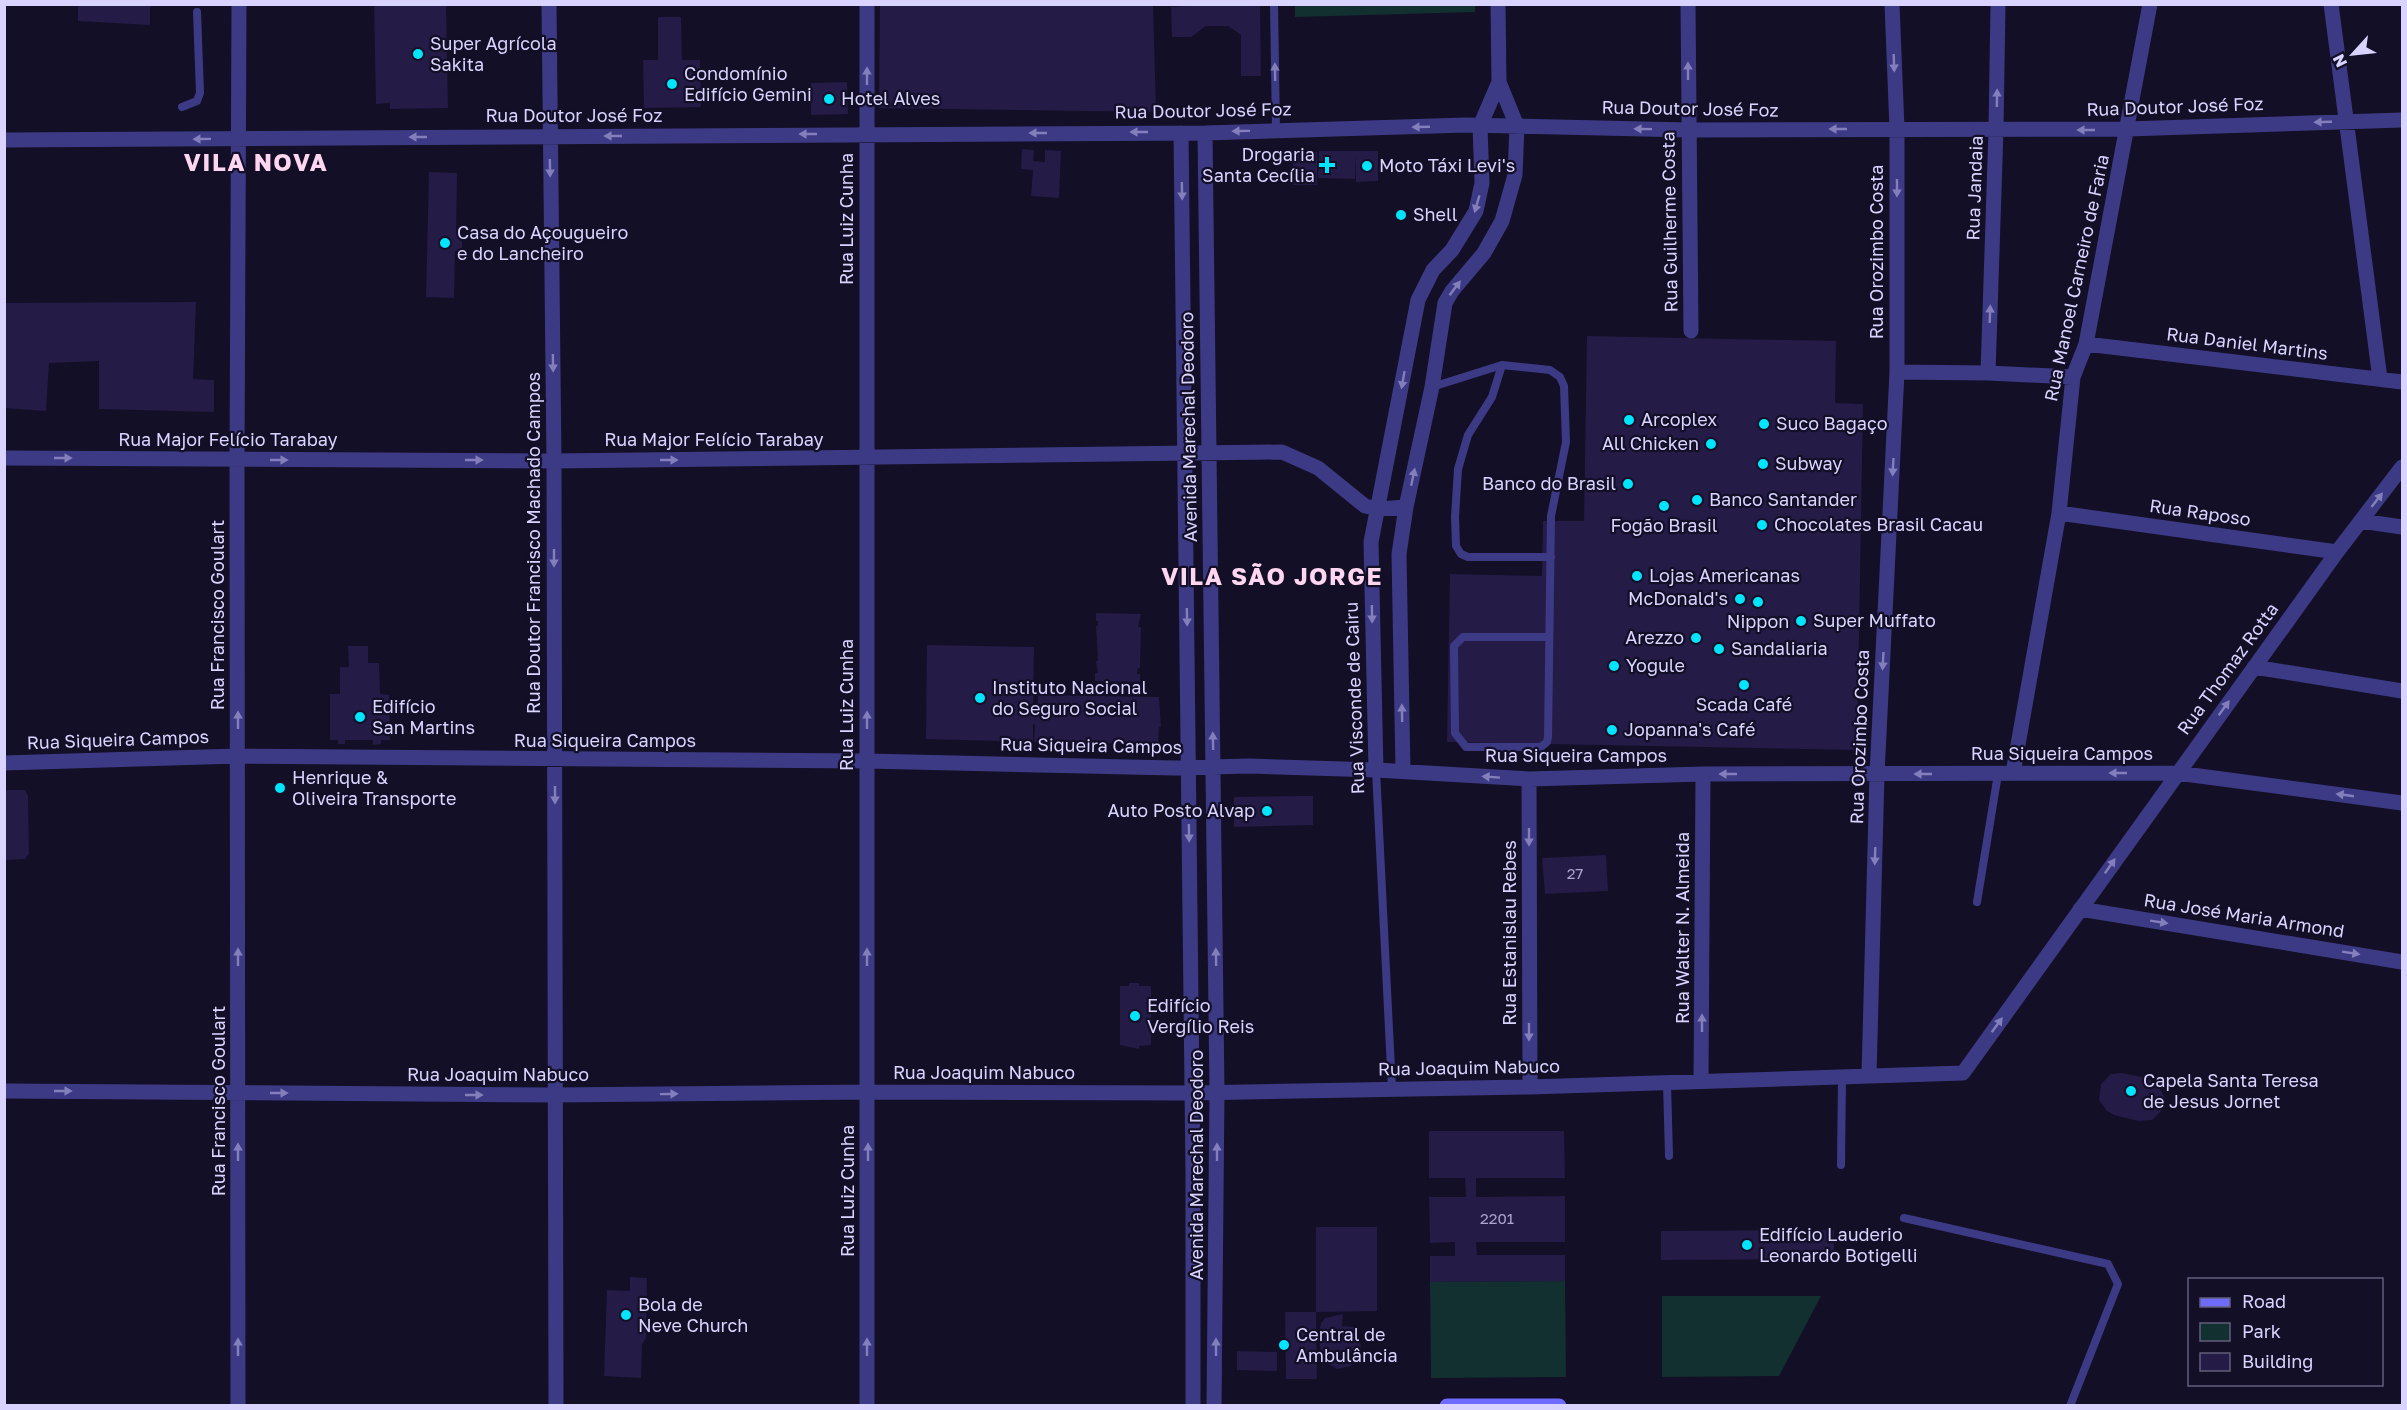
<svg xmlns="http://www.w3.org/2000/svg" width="2407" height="1410" viewBox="0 0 2407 1410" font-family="'Golos Text',sans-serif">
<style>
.green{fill:#12302f}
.building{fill:#241b47}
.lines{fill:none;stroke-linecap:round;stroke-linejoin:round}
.service{stroke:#3d3a85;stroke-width:8}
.minor{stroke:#3d3a85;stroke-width:15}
.secondary{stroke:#6f6bff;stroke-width:15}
.oneway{fill:#837fbc}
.poi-dot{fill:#00e5ff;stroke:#130f26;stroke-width:2}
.labels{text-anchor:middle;stroke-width:4.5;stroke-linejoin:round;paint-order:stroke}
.number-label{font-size:15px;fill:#aca6d1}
.poi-label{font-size:18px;fill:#d9d4ff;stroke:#130f26;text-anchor:start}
.street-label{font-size:18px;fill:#d9d4ff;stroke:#130f26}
.district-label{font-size:24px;font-weight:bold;letter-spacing:1.5px;fill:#ffd6f0;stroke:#130f26}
</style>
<rect width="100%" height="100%" fill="#130f26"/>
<path class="green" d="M1475 4V12L1295 17V5Z
M1565 1281 1566 1377 1431 1378 1430 1282Z
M1662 1296H1821L1779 1376 1662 1377Z"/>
<path class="building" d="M78 4H150V25L78 21Z
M374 4H446L448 108 390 109V103L376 104Z
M880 4H1153L1156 112 879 108Z
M1185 4H1260L1261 76H1241V35L1228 26H1206L1191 37H1172L1171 7 1185 6Z
M658 17H681L682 60H700L701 107 644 108 643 60H658Z
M847 82 848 114 811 115V83Z
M1022 149 1034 150 1033 161 1045 162V150L1061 151 1059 198 1031 196 1033 170 1021 169Z
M1319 151H1378V181L1356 182V155L1355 179 1318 178Z
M1293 152H1317V185H1293Z
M429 172 457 173 456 235H462V251H455L454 298 426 297Z
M196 302 193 379 214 380V412L99 409V361L49 363 46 411 4 408V303Z
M1587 336 1836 341 1835 403 1863 404 1857 750 1447 742 1450 574 1542 576 1543 521H1584Z
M1096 613 1141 614 1138 627H1141L1140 668H1138L1137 674H1140V682L1095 681V673H1098L1096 661H1098L1096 626H1098V621H1096Z
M927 645 1034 647 1033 710H1038V695L1159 697 1161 727H1159L1158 744 1034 742 1035 725 1033 724V742L926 739Z
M348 646H368V663H379L380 694 389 695 390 740H381V744L373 745V740H345V744H338V740H330V694H340V667H349Z
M4 790H25L28 796 29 854 25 859 4 860Z
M1301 796H1313V825L1234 827V797Z
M1606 855 1608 891 1545 894 1542 858Z
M1129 983H1139V986H1151V1045L1139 1046V1049L1120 1045V986H1129Z
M2121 1073 2147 1078 2157 1084 2165 1098 2162 1110 2152 1120 2138 1121 2114 1115 2107 1111 2099 1100 2101 1084 2111 1074Z
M1429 1131H1564L1565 1178H1476V1197L1565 1196V1242H1476L1477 1255H1565V1281L1430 1282V1256H1455V1242L1430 1243 1429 1197H1466L1465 1178H1429Z
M1316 1227H1377V1311L1316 1312Z
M1834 1230V1259L1661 1260V1231Z
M630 1277 647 1278 646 1338 642 1344 641 1378 604 1376 607 1290 630 1291Z
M1285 1312H1316L1317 1379H1286Z
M1343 1314 1342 1326 1353 1327 1360 1338 1361 1354 1351 1366 1337 1369 1327 1363 1321 1351 1318 1337 1321 1323 1325 1318Z
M1237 1351 1277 1352V1371L1237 1370Z"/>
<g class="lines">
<path class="service" d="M1274 4 1276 130
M182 107 197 101 200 93 197 12
M1502 365 1492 397 1468 435 1458 469 1455 517 1456 546 1461 554 1468 557H1551
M1432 387 1502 365 1550 370 1560 377 1564 386 1566 442 1551 516 1548 737 1547 742 1541 747H1466L1455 733 1454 646 1463 637H1548
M1376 770 1392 1089
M1977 902 1998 774
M1667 1083 1669 1156
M1841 1165 1842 1076
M1904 1218 2108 1264 2118 1284 2070 1406"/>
<path class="minor" d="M549 4 554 461 556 1406
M1688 4 1691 331
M2331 4 2380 379
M1181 133 1193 1174V1406
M1205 133 1217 1092 1214 1406
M4 140 1205 133 1466 125 1688 130 2127 129 2402 120
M2086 344 2402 382
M1897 372 1988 373 2073 377
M1988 373 1996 130 1998 4
M4 458 554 461 1282 452 1318 468 1365 506 1379 509 1406 507
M2059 513 2337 552
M2361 521 2402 527
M2254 667 2402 691
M4 763 238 756 867 761 1174 768 1249 766 1376 770 1529 779 1703 774 2177 773 2402 803
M1376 770 1371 542 1418 300 1433 270 1452 250 1476 211 1482 183 1480 126 1499 82
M1403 771 1399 554 1406 507 1432 387 1445 303 1452 291 1484 253 1502 221 1515 175 1517 126 1499 82 1498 4
M2013 773 2059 513 2073 377 2086 344 2150 4
M1529 779 1530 1087
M2080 909 2402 962
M1869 1075 1877 774 1897 372V129L1892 4
M1701 1081 1703 774
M4 1091 554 1095 868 1092 1192 1093 1530 1087 1963 1073 2337 552 2402 467
M238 1406 237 459 239 4
M867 1406V4"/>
<path class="secondary" d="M1447 1406H1559"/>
</g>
<defs><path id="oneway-solid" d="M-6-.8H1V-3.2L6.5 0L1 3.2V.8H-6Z" transform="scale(1.5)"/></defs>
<g class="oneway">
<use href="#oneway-solid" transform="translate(1894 63) rotate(88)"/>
<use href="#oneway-solid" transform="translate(1688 71) rotate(-90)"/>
<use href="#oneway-solid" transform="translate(1275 72) rotate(-91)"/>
<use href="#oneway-solid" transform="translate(867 76) rotate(-90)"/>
<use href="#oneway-solid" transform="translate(1997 98) rotate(-89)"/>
<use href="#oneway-solid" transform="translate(2323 122) rotate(178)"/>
<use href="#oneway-solid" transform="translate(1421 127) rotate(178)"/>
<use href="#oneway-solid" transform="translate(1643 129) rotate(-179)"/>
<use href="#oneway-solid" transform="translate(1838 129) rotate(180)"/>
<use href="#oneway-solid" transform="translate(2086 130) rotate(180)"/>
<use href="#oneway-solid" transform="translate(1241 131) rotate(179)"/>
<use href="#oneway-solid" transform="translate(1139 132) rotate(-180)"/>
<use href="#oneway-solid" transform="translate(1038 133) rotate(180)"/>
<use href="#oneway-solid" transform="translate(808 134) rotate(180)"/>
<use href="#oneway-solid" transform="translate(613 136) rotate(180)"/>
<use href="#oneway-solid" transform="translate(418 137) rotate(180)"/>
<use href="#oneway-solid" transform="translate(202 139) rotate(179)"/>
<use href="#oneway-solid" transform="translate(550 168) rotate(89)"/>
<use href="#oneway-solid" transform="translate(1897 188) rotate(90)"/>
<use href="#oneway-solid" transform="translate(1182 191) rotate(89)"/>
<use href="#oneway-solid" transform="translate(1477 204) rotate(106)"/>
<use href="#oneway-solid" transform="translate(1455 288) rotate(-53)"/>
<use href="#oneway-solid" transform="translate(1990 314) rotate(-88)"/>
<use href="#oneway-solid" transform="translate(553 363) rotate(89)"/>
<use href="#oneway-solid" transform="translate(1403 380) rotate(100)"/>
<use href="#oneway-solid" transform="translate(63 458)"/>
<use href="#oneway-solid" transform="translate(279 460)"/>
<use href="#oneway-solid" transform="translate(474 460)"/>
<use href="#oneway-solid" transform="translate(669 460)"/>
<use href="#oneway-solid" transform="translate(1893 467) rotate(93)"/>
<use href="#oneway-solid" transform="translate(1413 477) rotate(-78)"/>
<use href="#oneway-solid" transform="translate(2377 500) rotate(-52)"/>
<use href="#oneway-solid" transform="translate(554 558) rotate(90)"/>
<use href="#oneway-solid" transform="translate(1372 614) rotate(89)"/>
<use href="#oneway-solid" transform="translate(1187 617) rotate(89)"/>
<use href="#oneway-solid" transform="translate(1883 661) rotate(93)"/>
<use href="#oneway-solid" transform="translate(2224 708) rotate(-54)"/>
<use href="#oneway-solid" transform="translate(1402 713) rotate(-91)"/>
<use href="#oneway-solid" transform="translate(238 720) rotate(-90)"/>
<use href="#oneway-solid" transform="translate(867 720) rotate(-90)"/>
<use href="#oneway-solid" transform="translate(1213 741) rotate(-91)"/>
<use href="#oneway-solid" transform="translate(2118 773) rotate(180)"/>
<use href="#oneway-solid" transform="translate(1728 774) rotate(-180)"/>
<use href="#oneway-solid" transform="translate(1923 774) rotate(180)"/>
<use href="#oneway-solid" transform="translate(1491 777) rotate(-176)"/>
<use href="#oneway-solid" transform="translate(555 795) rotate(90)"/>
<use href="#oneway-solid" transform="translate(2345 795) rotate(-172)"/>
<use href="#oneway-solid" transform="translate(1189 833) rotate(89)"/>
<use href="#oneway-solid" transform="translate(1529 837) rotate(90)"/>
<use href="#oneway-solid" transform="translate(1875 856) rotate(92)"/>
<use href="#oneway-solid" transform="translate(2110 866) rotate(-55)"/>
<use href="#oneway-solid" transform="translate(2159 922) rotate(9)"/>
<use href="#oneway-solid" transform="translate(2351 953) rotate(9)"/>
<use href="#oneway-solid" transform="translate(238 957) rotate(-90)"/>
<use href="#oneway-solid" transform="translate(867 957) rotate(-90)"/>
<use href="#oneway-solid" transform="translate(1216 957) rotate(-91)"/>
<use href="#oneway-solid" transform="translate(1702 1023) rotate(-90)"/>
<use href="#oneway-solid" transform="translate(1997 1025) rotate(-54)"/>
<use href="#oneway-solid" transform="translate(1529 1032) rotate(90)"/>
<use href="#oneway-solid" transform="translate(63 1091)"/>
<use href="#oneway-solid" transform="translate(279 1093)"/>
<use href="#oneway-solid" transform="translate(669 1094) rotate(-1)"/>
<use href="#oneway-solid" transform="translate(474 1095)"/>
<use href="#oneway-solid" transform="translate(238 1152) rotate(-90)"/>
<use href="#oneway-solid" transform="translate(868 1152) rotate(-90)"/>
<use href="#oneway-solid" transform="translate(1217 1152) rotate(-90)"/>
<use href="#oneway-solid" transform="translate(238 1347) rotate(-90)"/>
<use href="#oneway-solid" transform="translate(867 1347) rotate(-90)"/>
<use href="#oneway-solid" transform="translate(1216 1347) rotate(-90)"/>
</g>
<g class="poi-dot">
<circle cx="418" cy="54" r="6"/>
<circle cx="672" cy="84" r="6"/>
<circle cx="829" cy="99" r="6"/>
<path d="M1324 156h6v6h6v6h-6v6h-6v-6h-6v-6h6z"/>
<circle cx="1367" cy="166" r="6"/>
<circle cx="1401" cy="215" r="6"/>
<circle cx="445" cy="243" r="6"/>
<circle cx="1629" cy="420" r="6"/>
<circle cx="1764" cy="424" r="6"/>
<circle cx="1711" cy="444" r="6"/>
<circle cx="1763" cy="464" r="6"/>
<circle cx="1628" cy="484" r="6"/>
<circle cx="1697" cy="500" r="6"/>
<circle cx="1664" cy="506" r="6"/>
<circle cx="1762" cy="525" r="6"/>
<circle cx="1637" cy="576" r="6"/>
<circle cx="1740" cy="599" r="6"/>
<circle cx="1758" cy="602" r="6"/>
<circle cx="1801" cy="621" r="6"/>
<circle cx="1696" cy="638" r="6"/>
<circle cx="1719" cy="649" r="6"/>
<circle cx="1614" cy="666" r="6"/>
<circle cx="1744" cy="685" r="6"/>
<circle cx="980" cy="698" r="6"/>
<circle cx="360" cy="717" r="6"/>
<circle cx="1612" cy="730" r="6"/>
<circle cx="280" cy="788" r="6"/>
<circle cx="1267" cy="811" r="6"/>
<circle cx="1135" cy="1016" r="6"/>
<circle cx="2131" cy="1091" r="6"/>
<circle cx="1747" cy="1245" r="6"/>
<circle cx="626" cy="1315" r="6"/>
<circle cx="1284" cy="1345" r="6"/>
</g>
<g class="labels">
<g class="number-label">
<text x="1575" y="879">27</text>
<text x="1497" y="1224">2201</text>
</g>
<g class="poi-label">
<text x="430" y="50">Super Agrícola<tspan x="430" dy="21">Sakita</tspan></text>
<text x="684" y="80">Condomínio<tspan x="684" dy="21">Edifício Gemini</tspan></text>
<text x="841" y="105">Hotel Alves</text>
<text x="1315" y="161" text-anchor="end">Drogaria<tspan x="1315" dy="21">Santa Cecília</tspan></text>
<text x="1379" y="172">Moto Táxi Levi's</text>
<text x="1413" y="221">Shell</text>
<text x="457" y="239">Casa do Açougueiro<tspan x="457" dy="21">e do Lancheiro</tspan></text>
<text x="1641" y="426">Arcoplex</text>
<text x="1776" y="430">Suco Bagaço</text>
<text x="1699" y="450" text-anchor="end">All Chicken</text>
<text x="1775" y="470">Subway</text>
<text x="1616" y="490" text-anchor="end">Banco do Brasil</text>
<text x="1709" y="506">Banco Santander</text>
<text x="1774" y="531">Chocolates Brasil Cacau</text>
<text x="1664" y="532" text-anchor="middle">Fogão Brasil</text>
<text x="1649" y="582">Lojas Americanas</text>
<text x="1728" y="605" text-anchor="end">McDonald's</text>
<text x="1813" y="627">Super Muffato</text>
<text x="1758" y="628" text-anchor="middle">Nippon</text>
<text x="1684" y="644" text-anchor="end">Arezzo</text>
<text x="1731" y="655">Sandaliaria</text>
<text x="1626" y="672">Yogule</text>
<text x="992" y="694">Instituto Nacional<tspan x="992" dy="21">do Seguro Social</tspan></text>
<text x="1744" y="711" text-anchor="middle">Scada Café</text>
<text x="372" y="713">Edifício<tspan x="372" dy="21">San Martins</tspan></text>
<text x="1624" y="736">Jopanna's Café</text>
<text x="292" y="784">Henrique &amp;<tspan x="292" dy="21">Oliveira Transporte</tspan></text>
<text x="1255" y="817" text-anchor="end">Auto Posto Alvap</text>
<text x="1147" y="1012">Edifício<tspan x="1147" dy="21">Vergílio Reis</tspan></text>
<text x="2143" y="1087">Capela Santa Teresa<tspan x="2143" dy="21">de Jesus Jornet</tspan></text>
<text x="1759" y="1241">Edifício Lauderio<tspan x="1759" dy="21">Leonardo Botigelli</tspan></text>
<text x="638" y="1311">Bola de<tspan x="638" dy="21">Neve Church</tspan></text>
<text x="1296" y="1341">Central de<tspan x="1296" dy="21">Ambulância</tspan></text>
</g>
<g class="street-label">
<text transform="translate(2175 107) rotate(-2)" y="6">Rua Doutor José Foz</text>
<text transform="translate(1690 109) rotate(1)" y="6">Rua Doutor José Foz</text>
<text transform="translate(1203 111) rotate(-1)" y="6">Rua Doutor José Foz</text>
<text x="574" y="122">Rua Doutor José Foz</text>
<text transform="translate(1975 188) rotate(-88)" y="6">Rua Jandaia</text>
<text transform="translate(847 219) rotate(-90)" y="6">Rua Luiz Cunha</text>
<text transform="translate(1670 222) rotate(-91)" y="6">Rua Guilherme Costa</text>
<text transform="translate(1877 252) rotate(-90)" y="6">Rua Orozimbo Costa</text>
<text transform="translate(2077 278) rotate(-78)" y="6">Rua Manoel Carneiro de Faria</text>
<text transform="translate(2247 344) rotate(7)" y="6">Rua Daniel Martins</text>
<text transform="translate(1189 427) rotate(-91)" y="6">Avenida Marechal Deodoro</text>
<text x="228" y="446">Rua Major Felício Tarabay</text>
<text x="714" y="446">Rua Major Felício Tarabay</text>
<text transform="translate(2200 513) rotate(8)" y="6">Rua Raposo</text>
<text transform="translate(534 543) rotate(-90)" y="6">Rua Doutor Francisco Machado Campos</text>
<text transform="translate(218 615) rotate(-90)" y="6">Rua Francisco Goulart</text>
<text transform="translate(2228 669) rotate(-54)" y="6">Rua Thomaz Rotta</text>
<text transform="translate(1355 698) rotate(-92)" y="6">Rua Visconde de Cairu</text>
<text transform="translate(847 705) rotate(-90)" y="6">Rua Luiz Cunha</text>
<text transform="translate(1860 737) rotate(-88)" y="6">Rua Orozimbo Costa</text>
<text transform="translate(118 740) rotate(-2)" y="6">Rua Siqueira Campos</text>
<text x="605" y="747">Rua Siqueira Campos</text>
<text transform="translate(1091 746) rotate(1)" y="6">Rua Siqueira Campos</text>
<text x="2062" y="760">Rua Siqueira Campos</text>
<text x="1576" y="762">Rua Siqueira Campos</text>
<text transform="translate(2244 916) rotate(9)" y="6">Rua José Maria Armond</text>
<text transform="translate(1683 928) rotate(-90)" y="6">Rua Walter N. Almeida</text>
<text transform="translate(1510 933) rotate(-90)" y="6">Rua Estanislau Rebes</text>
<text transform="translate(1469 1068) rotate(-1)" y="6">Rua Joaquim Nabuco</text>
<text x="984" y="1079">Rua Joaquim Nabuco</text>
<text x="498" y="1081">Rua Joaquim Nabuco</text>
<text transform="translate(219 1101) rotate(-90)" y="6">Rua Francisco Goulart</text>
<text transform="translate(1197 1165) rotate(-90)" y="6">Avenida Marechal Deodoro</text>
<text transform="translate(848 1191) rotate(-90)" y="6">Rua Luiz Cunha</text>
</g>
<g class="district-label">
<text x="256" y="171">VILA NOVA</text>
<text x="1272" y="585">VILA SÃO JORGE</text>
</g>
</g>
<rect width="2407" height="1410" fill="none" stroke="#d9d4ff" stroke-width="12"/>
<rect x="2188" y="1278" width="195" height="108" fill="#130f26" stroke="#625e7d" stroke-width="1.5"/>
<rect x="2200" y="1298" width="30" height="9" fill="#6f6bff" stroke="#625e7d" stroke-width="1.5"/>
<text x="2242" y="1308" font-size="18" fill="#d9d4ff">Road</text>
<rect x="2200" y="1323" width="30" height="18" fill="#12302f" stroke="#625e7d" stroke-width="1.5"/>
<text x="2242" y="1338" font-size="18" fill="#d9d4ff">Park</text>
<rect x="2200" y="1353" width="30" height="18" fill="#241b47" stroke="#625e7d" stroke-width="1.5"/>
<text x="2242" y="1368" font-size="18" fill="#d9d4ff">Building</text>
<g transform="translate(2353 54) rotate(243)" stroke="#130f26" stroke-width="4.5" paint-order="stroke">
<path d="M0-4.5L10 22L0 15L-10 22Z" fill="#d9d4ff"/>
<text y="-9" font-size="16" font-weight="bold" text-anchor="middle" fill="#d9d4ff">N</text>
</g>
</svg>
